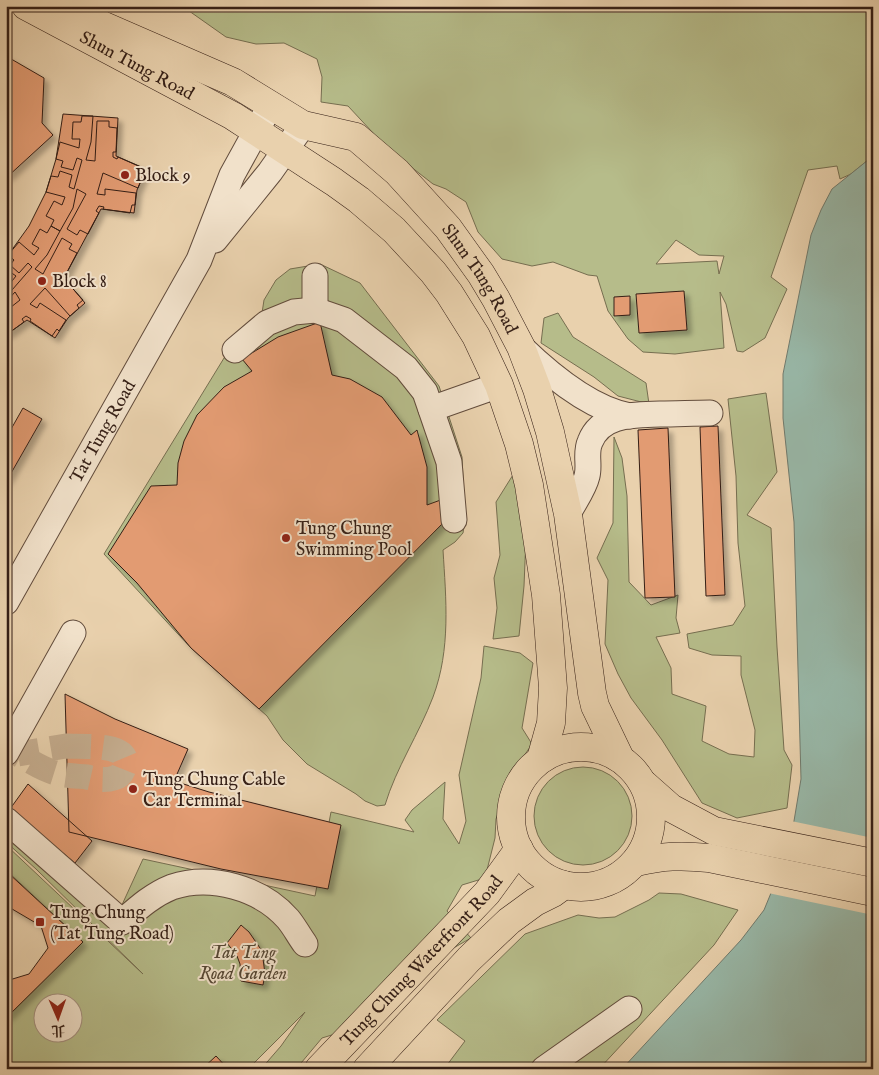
<svg xmlns="http://www.w3.org/2000/svg" width="879" height="1075" viewBox="0 0 879 1075" font-family="'IM FELL English','Noto Serif TC',serif">
<style>
.green{fill:#b6bc8a;stroke:#766e50;fill-rule:evenodd}
.water{fill:#98b7a7;stroke:#707a6d}
.pier{fill:#e9d1ad}
.building{fill:#e29b72;stroke:#351f16;filter:url(#shadow)}
.lines{fill:none;stroke-linecap:round;stroke-linejoin:round}
.minor-tunnel{stroke:#c5ad8f;stroke-width:25;stroke-dasharray:25 12;stroke-linecap:butt}
.minor-casing{stroke:#624c3c;stroke-width:27}
.major-casing{stroke:#351f16;stroke-width:29}
.minor{stroke:#f1e1ca;stroke-width:25}
.major{stroke:#e9d1ad;stroke-width:28}
.poi-dot{fill:#8f2418;stroke:#f1e1ca;stroke-width:2}
.labels{text-anchor:middle;stroke-width:4;stroke-linejoin:round;paint-order:stroke}
.street-label{font-size:18px;fill:#351f16;stroke:#f1e1ca}
.poi-label{font-size:18px;fill:#351f16;stroke:#f1e1ca;text-anchor:start}
.park-label{font-size:18px;font-style:italic;fill:#554633;stroke:#f1e1ca}
</style>
<defs>
<filter id="shadow"><feDropShadow dx="4.5" dy="4.5" stdDeviation="2.5" flood-color="#0004"/></filter>
</defs>
<rect width="100%" height="100%" fill="#e9d1ad"/>
<filter id="stains"><feTurbulence type="fractalNoise" baseFrequency=".004" numOctaves="4"/><feColorMatrix values="0 0 0 0 .2 0 0 0 0 .09 0 0 0 0 .02 0 0 0 .5 -.17"/></filter>
<radialGradient id="worn" r=".72"><stop offset=".6" stop-color="#630" stop-opacity="0"/><stop offset="1" stop-color="#630" stop-opacity=".3"/></radialGradient>
<path class="green" d="M182 6H873V156L851 174 840 179 837 166 808 170 771 277 787 289 765 338 743 352 737 351 726 304 720 292 724 348 675 354 643 352 628 339 608 311 597 276 588 275 553 262 532 266 502 259 478 232 466 202 446 189 433 184 388 149 348 106 321 102 322 77 317 59 284 43 256 44 226 37ZM676 240 699 255 724 256 719 274 717 261 656 264Z
M320 264 360 283 439 386 462 457 465 520 463 533 455 542 443 550C446 599 451 649 433 697 419 734 396 768 385 805L377 806 365 801 356 794 307 764 283 740 267 716 191 648 104 554 232 345 262 313 264 300 276 280 290 269Z
M558 313 573 337 646 383 649 404 618 396 594 377 541 343 544 318Z
M766 393 777 472 747 515 771 528 777 647 784 750 792 765 787 808 737 818 702 803 662 740 631 698 618 674 605 644 608 580 597 558 613 523 614 437 622 458 627 496 629 582 651 605 678 595 676 618 680 633 656 637 671 668 672 694 706 706 702 741 729 754 754 757 755 730 741 675V656L712 655 689 648 687 634 733 625 745 606 738 543 736 476 728 399Z
M516 470 526 538 524 586 519 636 493 639 497 608 494 578 500 555 496 502Z
M484 646 520 653 533 663 522 728 532 744 514 771 496 819 495 838 485 878 462 885 447 911 471 938 443 954H411L373 992 371 1023 322 1038 296 1069H261L281 1046 305 1012 248 1069H6V1018L83 942 6 870V845L143 974 36 869 6 842V799L121 907 143 859 315 896 331 812 414 832 405 820 412 810 445 782 443 819 459 844 466 821 459 775 481 678ZM42 1002H72V1032H42Z
M534 816a49 49 0 1 1 98 0a49 49 0 1 1-98 0Z
M659 893 681 894 738 910 714 945 599 1069H444L465 1041 437 1020 525 934 578 915 599 918 615 917 649 900Z"/>
<path class="water" d="M873 156V1069H622L741 940 764 910 771 893 794 821 801 779 794 522 783 418V374L811 235 821 210 832 189Z"/>
<path class="pier" d="M791 821 873 838V915L768 893Z"/>
<path class="building" d="M6 56 44 78 42 123 53 135 6 178Z
M63 114 118 118 116 156 146 169 137 190 134 213 101 209 64 278 85 303 68 318 55 338 27 320 6 335V258L29 226 46 192 56 159Z
M82 116H93L91 142 86 160 95 161 97 121H109V127L117 128 116 152H113V157L117 159 118 157 143 168 140 175 143 176 138 188 103 173 97 194 105 195V189L136 193 135 205H132L130 213 103 209 104 207 99 206 96 211 99 213 88 234 80 230 77 235 67 229 86 194 77 189 73 208 60 231 51 226 54 220 46 216 54 201 62 205 65 197 46 192 51 176 58 177 60 171 72 175 69 187 74 189 82 160 77 158 73 170 61 167 63 161 56 159 60 142 79 148 80 139H72L73 122H81Z
M51 226 60 231 47 255 35 269 43 274 62 238 72 244 69 249 77 253 66 274 63 273 60 278 64 281 65 280 83 300 77 305 79 308 70 316 45 288 30 304 37 308 40 303 66 320 59 331 57 329 52 336 30 321 31 319 26 316 22 319 24 322 6 335V311L20 300 15 292 6 302V269L16 276 8 286 12 290 32 267 28 263 19 273 10 265 14 260 8 255 19 242 34 255 39 248 32 244 40 229 47 233Z
M684 291 687 330 639 333 636 294Z
M630 296V315L614 316V297Z
M320 322 332 375 350 379 382 397 411 435 417 430 427 467V505L446 498 447 519 259 709 191 648 137 583 108 554 151 486 177 485 178 463 184 441 197 415 224 387 252 371 242 359 278 337Z
M23 408 42 419 6 482V438Z
M718 426 725 595 706 596 700 427Z
M668 428 675 597 645 598 638 430Z
M65 694 115 719 188 749 174 781 209 792 341 825 328 889 221 869 69 832Z
M28 784 92 841 75 863 10 809Z
M6 871 83 942 6 1018V981L29 974 48 948 41 926 7 906Z
M241 925 249 932 262 951 265 974 263 985 241 981 240 964 237 956 227 943Z
M216 1056 228 1069H202Z"/>
<g class="lines">
<path class="minor-tunnel" d="M66 746C81 747 135 742 124 768 122 774 119 777 114 778 105 781 95 779 87 777 77 776 66 776 56 773 42 769 30 761 18 754Z"/>
<g class="minor-casing">
<g id="minor">
<path d="M215 240 270 172 303 125"/>
<path d="M315 310V276"/>
<path d="M521 347C549 374 591 409 630 416"/>
<path d="M235 350 267 323 294 312 315 310 344 320 406 368 425 392 449 462 454 520"/>
<path d="M431 409 499 385"/>
<path d="M568 514C574 502 584 489 587 476 590 465 585 453 590 442 601 413 635 415 660 414 677 414 693 413 710 413"/>
<path id="s1" d="M6 602 199 260 232 175 270 106"/>
<path d="M6 753 73 633"/>
<path d="M6 820 122 922C138 908 152 895 172 887 211 874 261 888 288 919 294 926 299 936 305 944"/>
<path d="M544 1069 629 1009"/>
</g>
</g>
<g class="major-casing">
<g id="major">
<path id="s2" d="M26 6 233 116 334 182 359 200 394 230 433 272 449 293 476 336 499 385 519 444 529 485 546 595 553 688 551 723 541 759"/>
<path id="s3" d="M68 6 102 25 233 82 303 125 356 137 397 172 448 228 481 274 496 299 521 347 537 389 550 432 568 514 592 693 595 706 620 758"/>
<circle cx="581" cy="817" r="70"/>
<path d="M645 785 671 808 714 831 873 863"/>
<path d="M636 862C663 856 681 855 709 858L873 892"/>
<path id="s4" d="M319 1069 487 893 519 849"/>
<path d="M367 1069 469 959 509 921 535 902 553 893 564 885"/>
</g>
</g>
<use href="#minor" class="minor"/>
<use href="#major" class="major"/>
</g>
<g class="poi-dot">
<circle cx="125" cy="175" r="5"/>
<circle cx="42" cy="281" r="5"/>
<circle cx="286" cy="538" r="5"/>
<circle cx="133" cy="789" r="5"/>
<rect x="35" y="917" width="10" height="10" rx="2.5"/>
</g>
<g class="labels">
<g class="street-label">
<text dy="6" stroke="none"><textPath href="#s2" startOffset="126">Shun Tung Road</textPath></text>
<text dy="6" stroke="none"><textPath href="#s3" startOffset="508">Shun Tung Road</textPath></text>
<text dy="6" stroke="none"><textPath href="#s1" startOffset="196">Tat Tung Road</textPath></text>
<text dy="6" stroke="none"><textPath href="#s4" startOffset="149">Tung Chung Waterfront Road</textPath></text>
</g>
<g class="poi-label">
<text x="135" y="181">Block 9</text>
<text x="52" y="287">Block 8</text>
<text x="296" y="534">Tung Chung<tspan x="296" dy="21">Swimming Pool</tspan></text>
<text x="143" y="785">Tung Chung Cable<tspan x="143" dy="21">Car Terminal</tspan></text>
<text x="50" y="918">Tung Chung<tspan x="50" dy="21">(Tat Tung Road)</tspan></text>
</g>
<g class="park-label">
<text x="243" y="958">Tat Tung<tspan x="243" dy="21">Road Garden</tspan></text>
</g>
</g>
<rect width="879" height="1075" fill="none" stroke="#e9d1ad" stroke-width="25"/>
<rect x="8" y="8" width="864" height="1060" fill="none" stroke="#351f16" stroke-width="2.5"/>
<rect x="12" y="12" width="854" height="1050" fill="none" stroke="#351f16"/>
<g transform="translate(58 1018) rotate(178)"><circle r="24" fill="#f1e1ca" stroke="#a69382"/>
<path d="M0-4L9 19L0 12L-9 19Z" fill="#8f2418"/>
<text y="-8" font-size="14" font-weight="bold" text-anchor="middle" fill="#351f16">北</text>
</g>
<rect width="100%" height="100%" filter="url(#stains)"/>
<rect width="100%" height="100%" fill="url(#worn)"/>
</svg>
